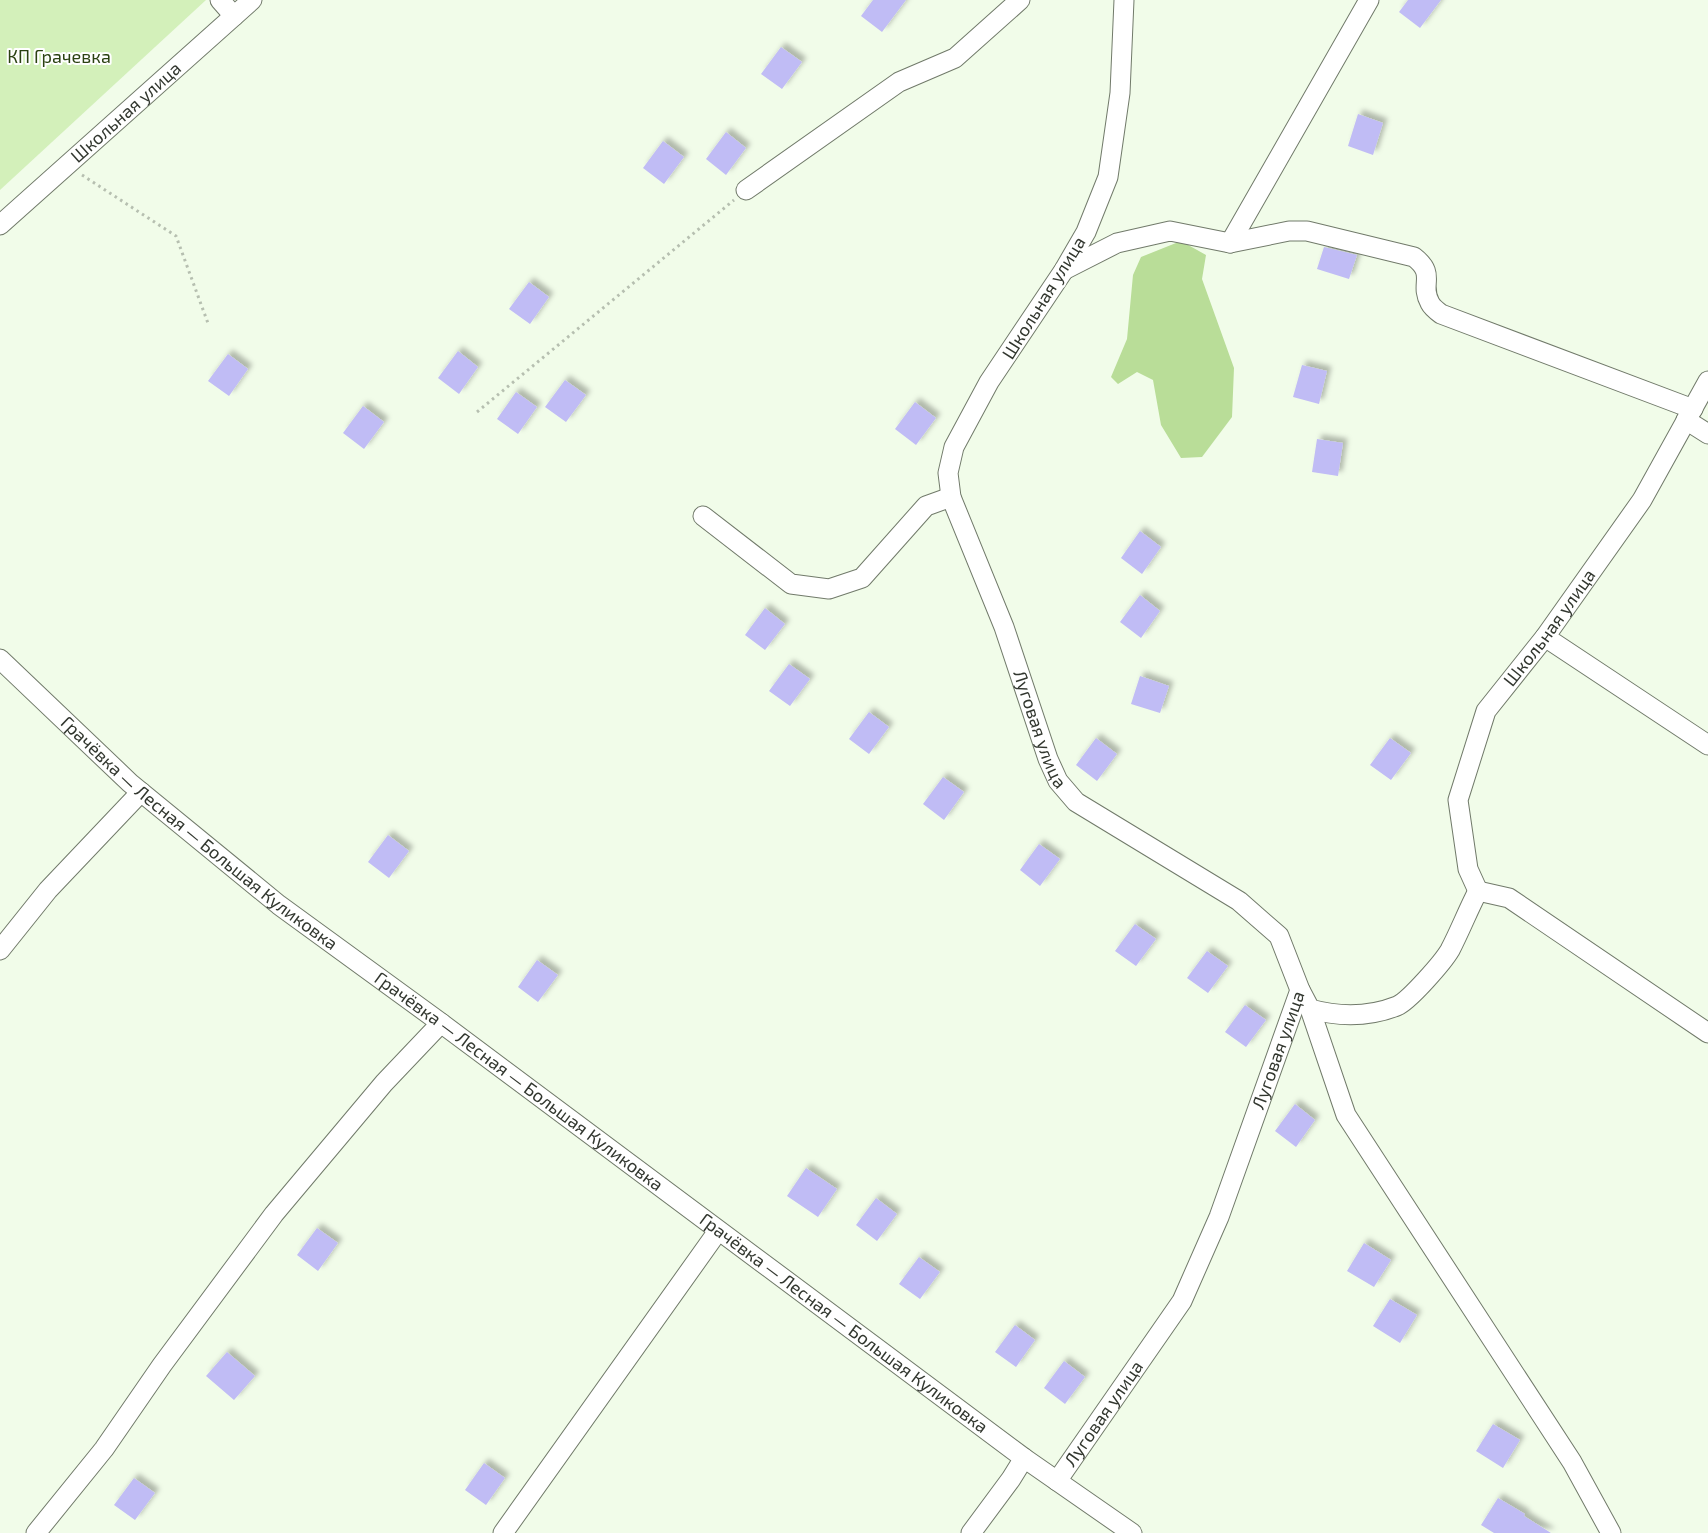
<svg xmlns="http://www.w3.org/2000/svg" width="1708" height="1533" viewBox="0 0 1708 1533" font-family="'Exo 2',sans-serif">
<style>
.green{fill:#d3f0ba}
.water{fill:#b9dd98}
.building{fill:#c0bcf5;filter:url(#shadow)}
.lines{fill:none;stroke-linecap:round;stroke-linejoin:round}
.minor-casing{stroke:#717a6a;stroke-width:21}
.path{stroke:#b6bfb0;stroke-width:3;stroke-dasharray:2.5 4;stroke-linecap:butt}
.minor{stroke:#fff;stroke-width:19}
.labels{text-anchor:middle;stroke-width:4;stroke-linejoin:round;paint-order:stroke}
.park-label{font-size:18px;fill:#2b4212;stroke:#fff}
.street-label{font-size:18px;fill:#32372f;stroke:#fff}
</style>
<defs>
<filter id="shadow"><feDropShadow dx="4.5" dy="-4.5" stdDeviation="2.5" flood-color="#0004"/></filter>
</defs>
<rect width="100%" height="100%" fill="#f1fce9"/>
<path class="green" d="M0 0H206L0 190Z"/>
<path class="water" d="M1181 241 1206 255 1202 279 1234 368 1232 417 1202 457 1181 458 1161 425 1153 380 1137 372 1118 384 1111 377 1127 339 1133 275 1141 257Z"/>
<path class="building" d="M873 0H906L882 32 861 16Z
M1408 0H1441L1420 28 1399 12Z
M781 47 802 62 782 89 761 74Z
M1358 114 1383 123 1373 155 1348 146Z
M726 132 746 148 726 175 706 159Z
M663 141 684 157 664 184 643 168Z
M1324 247 1357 255 1349 279 1317 269Z
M529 282 549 297 530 324 509 309Z
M458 351 478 367 459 394 438 378Z
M228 354 248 369 229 396 208 381Z
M1302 365 1327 371 1319 404 1293 397Z
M565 380 586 395 566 422 545 407Z
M516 392 537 407 518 434 497 419Z
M915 402 936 418 916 445 895 429Z
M363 406 384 422 364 449 343 433Z
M1317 439 1343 443 1338 476 1312 472Z
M1140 531 1161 547 1142 574 1121 558Z
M1140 595 1160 611 1141 638 1120 622Z
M765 608 785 624 765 650 745 635Z
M789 664 810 679 790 706 769 691Z
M1140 676 1169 686 1160 713 1131 704Z
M869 712 889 727 869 754 849 739Z
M1096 738 1117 754 1097 781 1076 765Z
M1390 738 1411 753 1391 780 1370 765Z
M943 777 964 792 944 820 923 804Z
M388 835 409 851 389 878 368 862Z
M1039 844 1060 859 1040 886 1020 870Z
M1135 924 1156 939 1136 966 1115 951Z
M1207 951 1228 966 1208 993 1187 978Z
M537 960 558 975 538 1002 518 987Z
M1245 1005 1266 1020 1246 1047 1225 1032Z
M1295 1104 1315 1120 1296 1147 1275 1131Z
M806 1168 837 1189 818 1217 787 1196Z
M876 1198 897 1214 877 1241 856 1225Z
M317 1228 338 1243 318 1271 297 1255Z
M1364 1243 1391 1260 1374 1287 1347 1271Z
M919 1257 940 1272 920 1299 899 1284Z
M1390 1299 1417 1315 1400 1343 1373 1326Z
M1015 1325 1035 1340 1016 1367 995 1352Z
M227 1352 255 1376 234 1400 206 1376Z
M1064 1361 1085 1377 1065 1404 1044 1388Z
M1493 1424 1520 1440 1503 1468 1476 1451Z
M484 1463 505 1478 486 1505 465 1490Z
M134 1478 155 1493 135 1520 114 1505Z
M1498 1498 1525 1514 1524 1516 1551 1533H1494L1481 1525Z"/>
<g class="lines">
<g class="minor-casing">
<g id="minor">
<path d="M220 0 234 16"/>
<path id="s1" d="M1124 0 1120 93 1108 177 1086 232 1064 270 989 382 954 447 948 473 951 497 1004 627 1048 759 1058 781 1076 802 1239 901 1279 936 1300 990 1310 1009C1339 1017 1369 1017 1397 1006 1409 1001 1443 962 1450 950 1460 931 1468 910 1478 891"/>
<path d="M746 190 899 82 955 58 1020 0"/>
<path id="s2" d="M0 225 252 0"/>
<path d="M1230 243 1369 0"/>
<path d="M1064 270 1117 243 1170 231 1230 243 1289 231H1307L1414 257C1437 275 1419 283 1430 303 1432 307 1437 311 1441 314L1693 409"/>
<path d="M1686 420 1708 434"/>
<path d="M703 516 791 584 829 589 862 578 926 506 951 497"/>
<path d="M1545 637 1708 745"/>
<path id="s3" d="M0 659 130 783 279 905 441 1023 1024 1458 1132 1533"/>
<path id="s4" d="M1478 891 1468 869 1458 800 1486 711 1545 637 1642 500 1708 381"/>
<path d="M1478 891 1509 898 1708 1033"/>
<path d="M0 950 48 890 141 792"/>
<path d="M1310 1009 1346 1115 1572 1462 1611 1533"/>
<path id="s5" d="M1057 1481 1182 1301 1219 1217 1300 990"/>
<path d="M36 1533 104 1449 162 1365 274 1214 384 1083 441 1023"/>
<path d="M503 1533 718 1231"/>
<path d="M971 1533 1011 1479 1024 1458"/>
</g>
</g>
<path class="path" d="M82 175 176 236 209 326
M477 412 734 200"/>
<use href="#minor" class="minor"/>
</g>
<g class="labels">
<g class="park-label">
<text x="59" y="63">КП Грачевка</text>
</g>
<g class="street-label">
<text dy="6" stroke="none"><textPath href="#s2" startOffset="169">Школьная улица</textPath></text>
<text transform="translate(1044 298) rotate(-58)" y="6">Школьная улица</text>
<text dy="6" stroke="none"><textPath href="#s4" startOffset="292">Школьная улица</textPath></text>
<text dy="6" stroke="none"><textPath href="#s1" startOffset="789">Луговая улица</textPath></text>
<text dy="6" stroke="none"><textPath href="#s3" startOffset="265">Грачёвка — Лесная — Большая Куликовка</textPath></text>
<text dy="6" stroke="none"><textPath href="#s5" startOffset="488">Луговая улица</textPath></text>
<text dy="6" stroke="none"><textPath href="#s3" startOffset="670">Грачёвка — Лесная — Большая Куликовка</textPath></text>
<text dy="6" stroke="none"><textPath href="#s3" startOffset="1075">Грачёвка — Лесная — Большая Куликовка</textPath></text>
<text dy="6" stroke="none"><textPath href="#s5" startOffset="82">Луговая улица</textPath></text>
</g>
</g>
</svg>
